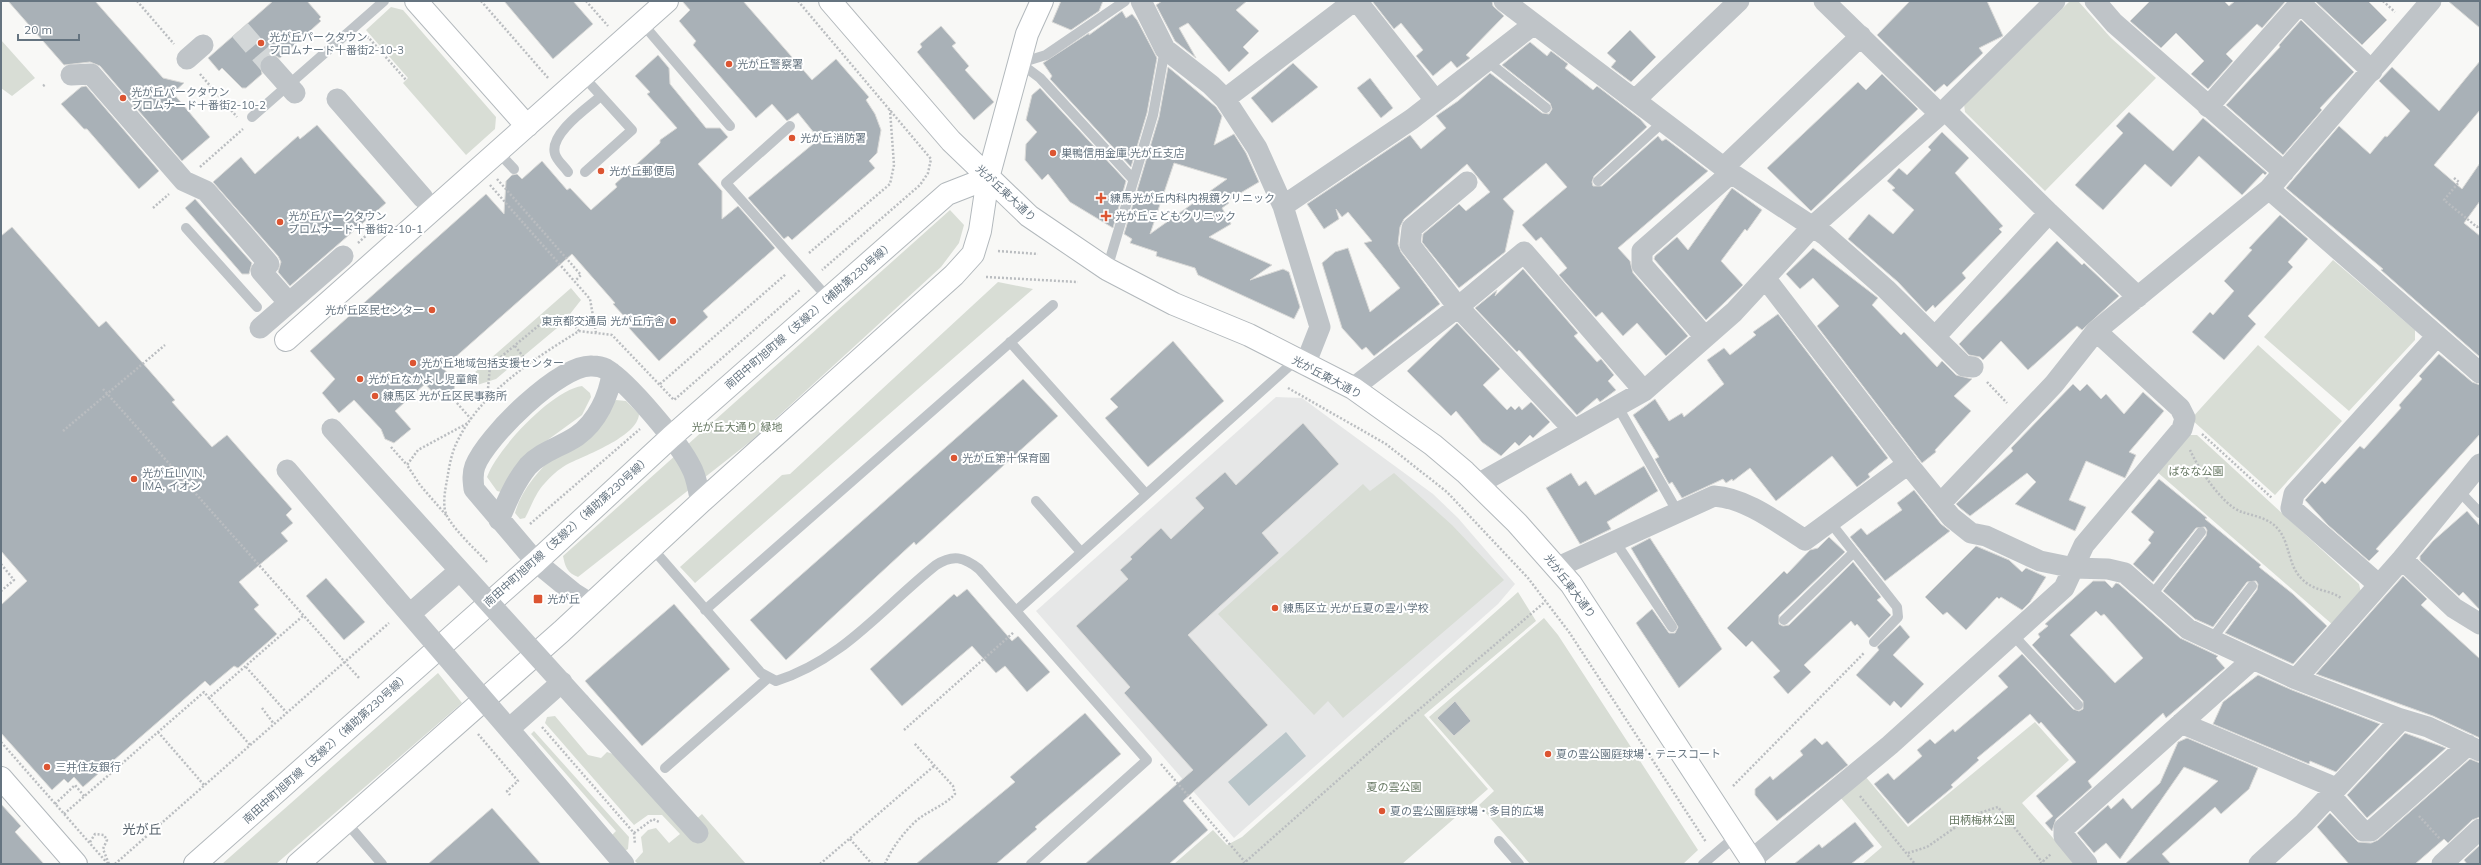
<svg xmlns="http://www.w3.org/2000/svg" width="2481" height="865" viewBox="0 0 2481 865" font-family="Mulish,'Noto Sans JP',sans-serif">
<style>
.built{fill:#e6e7e7}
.green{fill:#d8ddd5}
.water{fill:#b9c5c9}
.building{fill:#a9b1b7;stroke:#dadad8;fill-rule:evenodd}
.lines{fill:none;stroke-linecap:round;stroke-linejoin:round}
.street-tunnel{stroke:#d3d7d8;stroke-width:21;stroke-dasharray:21 10;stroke-linecap:butt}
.secondary-casing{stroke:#b2b8bc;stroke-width:24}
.path{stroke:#babdc0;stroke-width:2.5;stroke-dasharray:2 2;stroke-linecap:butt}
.lane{stroke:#bfc4c8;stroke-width:10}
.street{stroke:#bfc4c8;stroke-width:21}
.secondary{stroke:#fff;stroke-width:22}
.street-bridge{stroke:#bfc4c8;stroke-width:21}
.poi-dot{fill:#dc5532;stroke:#fff;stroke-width:1.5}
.labels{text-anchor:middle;stroke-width:4;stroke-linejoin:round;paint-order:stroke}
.poi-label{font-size:11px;fill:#657480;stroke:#fff;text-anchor:start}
.street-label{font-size:11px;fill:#657480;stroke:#fff}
.park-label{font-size:11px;fill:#677863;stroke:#fff}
.quarter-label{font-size:13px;fill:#56626b;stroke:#fff}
</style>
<rect width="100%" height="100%" fill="#f8f8f6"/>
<path class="built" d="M1276 397 1302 398 1433 494 1458 518 1515 584 1498 604 1234 838 1036 611Z"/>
<path class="green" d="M2070 1 2079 2 2111 38 2156 78 2045 191 1965 112 1964 104Z
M391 7 403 10 496 117 495 129 466 155 403 83 408 78 366 30Z
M1 40 35 78 12 96 1 88Z
M950 210 964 225 959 243 941 267 751 441 578 577C567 573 565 566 563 556Z
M2333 260 2415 330V340L2349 411 2264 337Z
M998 282 1033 289 695 583 680 567 782 475 790 474Z
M571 288 581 300 563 323 496 379 474 386 466 380Z
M2258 345 2342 421 2275 495 2191 419Z
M582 386 590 393 591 397 582 415 527 455 501 492 497 491 487 477C497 449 552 390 582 386Z
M616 400 626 401 639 414C638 437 583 456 566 465 559 469 550 477 545 483 536 492 531 507 525 518L520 519 515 513C527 469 584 431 616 400Z
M2185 435H2197L2359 584 2361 593 2333 625 2156 471Z
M1394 473 1452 525 1504 580 1343 718 1328 701 1314 715 1218 614 1363 484 1370 491Z
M1518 592 1536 621 1424 715 1488 789 1402 864H1174L1213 830 1227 845 1242 837Z
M1544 618 1558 635 1698 850 1683 864H1530L1479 805 1494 791 1429 717Z
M438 673 462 703 276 864H222Z
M555 716 588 755 601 758 607 752 616 755 692 823 702 814 746 864H638L635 861 643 852 641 837 648 830 656 828 669 843 680 834 662 815H648L634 825 545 723 547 717Z
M2035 722 2069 760 2022 803 2076 864H1862L1882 847 1840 797 1865 776 1908 827Z
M534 731 629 837 628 849 623 852 610 837 616 831 531 734Z"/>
<path class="water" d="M1286 732 1306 756 1249 806 1228 782Z"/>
<path class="building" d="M8 1H95L163 78 184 83 173 93 210 137 182 161 100 66 90 62 64 65Z
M273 1H307L321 17 319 19 321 21 280 58 274 55 263 57 260 63 262 74 246 88H242L222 68 219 71 208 58Z
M504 1H573L593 24 553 59Z
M682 1H743L812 80 836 59 869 97 866 100 875 114 881 130 877 153 869 161 875 168 792 240 788 236 784 239 748 198 819 139 798 113 787 121 772 104 756 118 693 45 696 41 679 21 690 10Z
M1061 1H1103L1099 11 1071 30 1052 22Z
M1162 1H1247L1236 10 1259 31 1243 47 1249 53 1229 72 1188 23 1179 28 1196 58 1175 41 1156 5Z
M1372 1H1492L1493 6 1504 16 1466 55 1470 58 1457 68 1451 61 1433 76 1416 56 1423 50 1401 23 1394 29Z
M1910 1H1987L2003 36 1979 48 1983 53 1947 87 1944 84 1935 92 1877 35Z
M2150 1H2224L2229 6 2235 1H2286L2262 28 2257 24 2226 54 2233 61 2208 89 2191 74 2204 61 2176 33 2161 48 2130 21Z
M2315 1H2368L2387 20 2362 45Z
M2448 1H2480V28Z
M1122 11 1126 18 1132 14 1137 20 1157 58 1147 113 1131 167 1050 79 1052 76 1043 63 1089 33V35Z
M2301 20 2354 72 2320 108 2322 110 2283 155 2226 105 2280 47 2279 45Z
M941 26 956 43 952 46 969 66 965 70 994 102 974 120 917 52 922 47 920 44Z
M1630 30 1656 57 1631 82 1611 67 1616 61 1607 53Z
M1530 42 1547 56 1551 51 1568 64 1565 68 1593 90 1597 86 1640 119 1647 127 1594 176 1592 182 1593 186H1602L1658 136 1662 141 1666 139 1708 171 1618 248 1630 261 1633 273 1688 336 1666 356 1637 323 1623 336 1602 312 1596 317 1559 275 1567 268 1541 237 1536 241 1522 225 1567 187 1546 163 1503 199 1514 211 1505 252 1459 288 1422 242 1423 234 1459 204 1466 211 1490 192 1467 164 1404 219 1400 227 1398 244 1401 252 1440 304 1374 356 1366 347 1362 350 1342 328 1322 263 1335 252 1348 248 1370 312 1400 288 1364 243 1372 241 1348 212 1342 217 1336 209 1339 219 1324 229 1307 204 1410 135 1421 149 1446 128 1436 116 1458 101 1490 73 1542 113 1549 114 1552 109 1550 103 1502 65Z
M658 55 669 68 670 84 706 128H720L728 137 698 164 722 191V219L738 206 775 248 703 311 708 317 659 361 629 328 633 326 613 304 615 303 572 254 443 368 455 382 454 390 444 397H437L425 384 395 411 411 429 394 443 385 439 381 429 354 400 339 413 322 393 335 379 310 351 486 194 504 214 506 181 512 175 517 174 522 179 542 161 567 190 570 188 591 210 617 187 615 184 660 143V140L677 128 647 94 650 92 635 76Z
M2480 61V110L2434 165 2462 189 2480 163V201L2464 223 2480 236V357L2381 270 2383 269 2286 188 2339 126 2370 154 2385 136 2387 137 2410 111 2379 81 2392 67 2439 111Z
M1293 63 1318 87 1272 123 1251 98Z
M1168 67 1216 107 1222 116 1214 145 1234 134 1246 153 1259 182 1227 201 1229 203 1222 208 1231 224 1209 237 1272 265 1250 280 1283 269 1289 272 1300 307 1294 319 1198 275 1195 268 1156 256 1157 252 1130 243 1132 239 1124 234 1159 117ZM1174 163 1227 179 1150 234Z
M1882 74 1918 109 1811 211 1767 168 1858 82 1866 90Z
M1370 78 1393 108 1381 118 1357 88Z
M86 86 159 171 139 189 87 129H84L61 104 81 87Z
M1040 88 1126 181 1113 228 1070 202 1048 174 1042 180 1025 160 1026 144 1037 132 1026 120 1032 95Z
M2129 112 2173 151 2203 118 2267 173 2265 175 2263 173 2242 195 2199 156 2171 187 2145 164 2103 210 2075 185 2123 133 2116 126Z
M317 125 386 203 290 286 278 272 281 262 278 256 213 182 241 157 255 174 298 136 300 139Z
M1942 132 1969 158 1955 173 2003 226 1999 229 2002 232 1962 273 1966 278 1935 308 1933 305 1926 312 1898 282 1848 239 1869 214 1893 234 1914 210 1892 190 1895 188 1887 181 1899 168 1907 175 1931 150 1928 147Z
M1732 188 1762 210 1747 231 1745 229 1721 261 1743 285 1706 320 1654 259 1655 256 1677 237 1688 250Z
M195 199 252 263 249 274H242L185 208Z
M2280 215 2308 239 2288 262 2293 267 2248 316 2256 324 2224 360 2192 332 2210 312 2213 315 2234 291 2224 281 2252 250 2249 248Z
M12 227 99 327 106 321 175 400 172 402 212 447 227 435 292 509 286 515 293 523 281 533 288 541 239 582 259 605 254 609 277 634 238 668 234 666 210 686 205 681 83 787 74 777 68 783 64 779 52 790 1 733V605L27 581 1 551V236Z
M2057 241 2082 265 2084 263 2119 296 2082 330 2077 326 2028 370 2001 341 1983 360 1980 357 1969 355 1959 344Z
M1813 248 1878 298 1872 305 1901 335 1904 332 1937 367 1942 361 1956 375 1972 379 1954 396 1971 411 1935 450 1936 452 1922 463 1817 326 1839 306 1813 278 1800 289 1786 274Z
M1523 269 1578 333 1574 336 1597 362 1601 359 1614 375 1608 381 1616 390 1600 402 1597 398 1577 415 1519 350 1517 352 1475 308 1497 290 1495 296Z
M1778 314 1888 458 1868 474 1870 477 1857 487 1832 456 1776 501 1750 468 1733 481 1732 479 1726 483 1723 479 1682 498 1672 482 1669 484 1655 459 1659 457 1633 415 1655 399 1669 421 1682 413 1684 417 1724 384 1707 360 1724 348 1730 355 1756 335 1753 332Z
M1457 323 1500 369 1483 385 1507 410 1511 406 1515 410 1519 406 1522 410 1531 402 1550 422 1533 438 1530 435 1519 446 1515 442 1501 456 1482 442 1456 411 1451 416 1407 371Z
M1173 341 1224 401 1148 467 1105 418 1118 407 1110 399Z
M2439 354 2472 382 2480 385V434L2376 549 2379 551 2369 561 2328 525 2305 500 2322 481 2325 484 2360 446 2364 449 2401 408 2399 405 2422 379 2419 376Z
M1023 379 1058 416 916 545 914 542 786 660 750 620Z
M2073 384 2080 391 2087 384 2101 399 2106 394 2124 414 2143 392 2164 411 2129 452 2136 455 2125 478 2086 461 2069 500 2086 507 2075 531 2015 504 2036 482 2027 473 1970 516 1960 508 1956 504 2013 451 2011 448Z
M1303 423 1339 464 1262 533 1279 553 1188 635 1268 725 1183 801 1208 830 1169 864H1085L1193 770 1124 693 1130 687 1076 626 1128 579 1120 570 1132 559 1130 557 1161 528 1171 539 1204 508 1195 498 1225 472 1236 485Z
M1644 466 1658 491 1607 522 1611 529 1580 544 1546 488 1571 473 1579 486 1586 481 1595 495Z
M2159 479 2207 518 2205 519 2261 565 2259 567 2293 594 2327 626 2293 664 2225 633 2257 590 2258 584 2256 581 2247 582 2213 627 2195 619 2163 591 2206 536 2207 530 2205 527 2196 528 2153 582 2133 564 2151 543 2148 540 2154 532 2131 512Z
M1914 490 1941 524 1950 531 1885 581 1850 537 1861 528 1867 535 1902 510 1897 503Z
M2467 511 2480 526V610L2463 592 2459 596 2420 560V556L2433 541Z
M1829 537 1845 552 1779 615V624L1783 626 1789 625 1853 562 1881 597 1877 600 1891 615 1869 638 1857 624 1855 626 1851 621 1804 665 1811 672 1788 694 1773 677 1780 671 1752 641 1746 647 1727 628 1784 571 1787 574 1810 550 1818 548Z
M1650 538 1722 649 1679 688 1636 623 1652 609 1669 633H1675L1678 627 1631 548Z
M1976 546 2009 560 2022 572 2026 568 2046 577 2030 602 2022 610 2001 597 1999 599 1997 597 1966 630 1947 612 1943 615 1925 597Z
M2403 576 2427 599 2421 605 2480 659V738L2433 716 2316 674Z
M326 578 365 622 344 640 306 596Z
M2093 581H2105L2112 588 2116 583 2119 584 2180 638 2218 656 2216 658 2225 668 2166 718 2163 713 2088 781 2092 787 2056 819 2052 831 2045 823 2053 816 2036 796 2076 762 2041 722 2039 724 2030 714 1977 758 1979 760 1951 785 1953 787 1908 824 1874 784 1888 773 1894 780 1922 756 1917 750 1930 739 1935 744 1953 729 1955 732 2008 687 1998 676 2022 654 2073 709 2079 711 2083 709V701L2032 645 2040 637 2038 634 2048 626 2045 624ZM2096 611 2101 616 2104 614 2143 658 2115 683 2070 635Z
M967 589 1012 641 1018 636 1050 672 1027 692 1005 666 996 673 972 646 902 706 870 669 954 594 957 597Z
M674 604 730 669 642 746 585 681Z
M1900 625 1910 637 1893 655 1924 684 1901 708 1894 701 1890 706 1856 675 1879 650 1877 647Z
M2258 675 2292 690 2380 724 2336 772 2310 761 2309 764 2213 724 2223 702Z
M1455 701 1471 721 1454 736 1437 718Z
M1085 713 1121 754 1035 827 1037 829 996 864H916L1015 782 1010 777Z
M2405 733 2446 748 2367 818 2347 795Z
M1815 738 1822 745 1827 741 1848 765 1777 821 1755 795V789L1770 776 1773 780 1803 755 1800 751Z
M2187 738 2258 768 2249 789 2221 814 2215 807 2162 854 2171 864H2125L2218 781 2184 767 2120 859 2106 843 2094 853 2077 833 2108 805 2111 809 2123 798 2132 809 2160 783 2178 742Z
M2470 759 2480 763V817L2472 820 2448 843 2444 839 2415 864H2349L2317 827 2330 813 2358 842 2371 843 2378 840Z
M1 804 21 826 15 832 44 864H1Z
M492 808 541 864H428Z
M1855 822 1874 846 1851 864H1794L1819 844 1822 848Z
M2480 845V864H2467L2464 860Z"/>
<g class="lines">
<path class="street-tunnel" d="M240 30 271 66"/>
<g class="secondary-casing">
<path id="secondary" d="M416 1 527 126
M830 1 951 141 1029 216 1107 269 1174 304 1249 335 1353 388 1433 445 1465 472 1517 523 1571 584 1754 864
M286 340 667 1
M1 778 76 864
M195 864 536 562 671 437 947 194 988 178
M298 864 562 631 701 502 954 275 973 254 980 231 988 178 1027 34 1042 1"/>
</g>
<path class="path" d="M137 1 174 44
M481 1 549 79
M586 1 608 26
M798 1 931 159 928 173 920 185 822 270
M2383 1 2395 12
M367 38 368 37 406 80
M200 74 237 117
M43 86 46 84
M200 167 243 129
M2454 178 2459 182 2444 200 2477 227 2480 225
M497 179 581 275 575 281
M490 185 590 299 596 333
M153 208 169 194
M358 243 370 232H375
M998 251 1038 254
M809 253 890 184 894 165 890 110
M986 277 1078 282
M515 346 529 364
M1987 382 2007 403
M660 384 786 274
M1288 388 1386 444 1447 492 1528 578 1569 632 1706 842
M103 389 359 678
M449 394 471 419
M487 400 490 366 549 317C563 316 570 319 579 331
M63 431 165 345
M2202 434 2272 498
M391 447 407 465
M2190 450C2198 468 2223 506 2242 512 2254 516 2269 518 2278 529 2290 543 2288 565 2301 578 2314 592 2328 589 2341 598
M446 515 420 485 407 465 418 450 468 423
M530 524 640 429
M487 562C475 549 455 531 447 516 442 507 445 490 447 480 449 468 451 454 457 442 480 393 534 359 579 331L612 335 674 400 801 289
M1 564 14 580 1 591
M246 667 287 713
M209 698 250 745
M262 708 274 724
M542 727 634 833 635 844
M904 730 1014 632
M158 732 204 785
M478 734 518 781 507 791 510 795
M1 742 108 864
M1161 764 1245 862
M1733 786 1864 653
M1860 796 1915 864
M55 804 75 785 84 796
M64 814 204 692 209 698 304 615
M2419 816 2440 839
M634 833 653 819 659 822
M850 839 872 864
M90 842 95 834 104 835 107 840 103 849 109 864
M1908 853 1927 847 1973 815 1998 807 2042 862
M115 864 389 623
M820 864 934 766
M885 864C891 849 904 832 916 821 929 810 944 806 955 794L953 786 914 743
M1243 864 1381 742 1546 601
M2040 864 2051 854"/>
<path class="lane" d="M642 23 730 126
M1487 61 1546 108
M1020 63 1040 78 1132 178
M1020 63 1046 55 1125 1
M583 76 632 130 585 172
M252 117 384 1
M790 126 726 183 828 298
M498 152 514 169
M568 172C564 166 557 161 555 154 549 134 587 108 601 96
M1598 181 1663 122
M186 228 257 307
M1107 269 1153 115 1165 49
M1010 342 1146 494
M1618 407 1677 511
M2459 491 2480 513
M1036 501 1081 552
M1830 522 1897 607 1898 617 1874 642
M1614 540 1672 627
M652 548 761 673 776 681C843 660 883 607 936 565 953 554 964 557 979 569L1147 760 1031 864
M2151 596 2201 532
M705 610 1053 305
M1016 611 1296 360
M1784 620 1853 553
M2014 636 2078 705
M2211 640 2252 586
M665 768 768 678
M346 822 382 864
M1499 841 1519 864
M1703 864 1736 836"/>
<path class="street" d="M1141 1 1165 49 1211 85 1225 99 1257 148 1283 206 1320 327 1305 365
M1357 1 1435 100
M1504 1 1731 173 1825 235 1886 289 1964 366 1973 367
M1824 1 1940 114
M2095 1 2114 23 2284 172
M2298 1 2372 71
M187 59 203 45
M71 75 91 74 184 181 206 191 269 264 261 271 289 303
M337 99 423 198
M1225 99 1354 1
M1635 100 1739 1
M2208 107 2300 3
M1945 110 2049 213 2138 297
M1724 167 1861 36
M1467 182 1412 228 1410 245 1458 307 1574 430
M2269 189 2480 373
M1283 206 1412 119 1534 24
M1766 279 1908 464 1951 517 1971 533 1986 536 2040 561 2074 568 2108 569 2125 573 2188 629 2296 679 2398 718 2428 727 2480 751
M260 328 343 256
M1705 337 1642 265V251L1731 173
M1935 337 2049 213
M1353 388 1458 307 1524 252 1644 391
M332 429 444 553
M287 470 395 597
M1478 484 1644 391 1734 312 1812 227 1945 110 2055 1
M1941 503 2054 384 2096 331 2269 189 2431 1
M499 520C507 501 515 482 528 466 542 451 561 447 577 436 597 422 609 396 612 373
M2402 559 2454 608 2480 624
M1558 567 1714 496C1746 498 1778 523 1805 540L1908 464
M2379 585 2291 508 2294 494 2437 336
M591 604 575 594 536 562 474 489C473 481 472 474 475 466 486 437 560 364 592 366 596 366 602 367 606 369 628 382 680 444 691 467 697 477 698 491 701 502
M2296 679 2402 559 2480 464
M580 703 698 833
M2181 723 2336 788
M526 749 624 864
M2330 795 2363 831H2371L2468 745
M1751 860 1890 745 2064 588 2084 545 2182 429 2185 418 2180 408 2096 331
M2087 864 2064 836V828L2252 660
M2259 864 2304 823 2398 723V718
M2442 864 2480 829"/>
<use href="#secondary" class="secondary"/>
<path class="street-bridge" d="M271 66 295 93
M444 553 580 703
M395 597 526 749
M410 614 459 571
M509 729 562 682"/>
</g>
<g class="poi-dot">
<circle cx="261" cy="43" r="4"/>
<circle cx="729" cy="64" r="4"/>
<circle cx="123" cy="98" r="4"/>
<circle cx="792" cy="138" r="4"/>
<circle cx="1053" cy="153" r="4"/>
<circle cx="601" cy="171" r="4"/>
<path d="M1099 192h4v4h4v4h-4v4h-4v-4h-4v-4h4z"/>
<path d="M1104 210h4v4h4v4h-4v4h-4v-4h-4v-4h4z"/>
<circle cx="280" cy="222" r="4"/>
<circle cx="432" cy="310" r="4"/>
<circle cx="673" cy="321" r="4"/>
<circle cx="413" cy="363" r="4"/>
<circle cx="360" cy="379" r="4"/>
<circle cx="375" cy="396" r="4"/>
<circle cx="954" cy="458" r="4"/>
<circle cx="134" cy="479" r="4"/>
<rect x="533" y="594" width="10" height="10" rx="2"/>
<circle cx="1275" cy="608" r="4"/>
<circle cx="1548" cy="754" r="4"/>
<circle cx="47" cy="767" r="4"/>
<circle cx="1382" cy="811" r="4"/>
</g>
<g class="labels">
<g class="poi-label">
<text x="269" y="41">光が丘パークタウン<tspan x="269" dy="13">プロムナード十番街2-10-3</tspan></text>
<text x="737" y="68">光が丘警察署</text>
<text x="131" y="96">光が丘パークタウン<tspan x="131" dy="13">プロムナード十番街2-10-2</tspan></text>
<text x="800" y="142">光が丘消防署</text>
<text x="1061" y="157">巣鴨信用金庫 光が丘支店</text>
<text x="609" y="175">光が丘郵便局</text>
<text x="1110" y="202">練馬光が丘内科内視鏡クリニック</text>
<text x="288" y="220">光が丘パークタウン<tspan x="288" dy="13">プロムナード十番街2-10-1</tspan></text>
<text x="1115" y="220">光が丘こどもクリニック</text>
<text x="424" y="314" text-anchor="end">光が丘区民センター</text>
<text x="665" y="325" text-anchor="end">東京都交通局 光が丘庁舎</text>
<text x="421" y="367">光が丘地域包括支援センター</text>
<text x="368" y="383">光が丘なかよし児童館</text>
<text x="383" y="400">練馬区 光が丘区民事務所</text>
<text x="962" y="462">光が丘第十保育園</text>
<text x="142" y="477">光が丘LIVIN,<tspan x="142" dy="13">IMA, イオン</tspan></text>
<text x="547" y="603">光が丘</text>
<text x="1283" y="612">練馬区立 光が丘夏の雲小学校</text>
<text x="1556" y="758">夏の雲公園庭球場・テニスコート</text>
<text x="55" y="771">三井住友銀行</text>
<text x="1390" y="815">夏の雲公園庭球場・多目的広場</text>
</g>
<g class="street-label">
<text transform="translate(1006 193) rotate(43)" y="4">光が丘東大通り</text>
<text transform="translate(809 315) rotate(-41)" y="4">南田中町旭町線（支線2）（補助第230号線）</text>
<text transform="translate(1327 377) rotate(28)" y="4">光が丘東大通り</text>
<text transform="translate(567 531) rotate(-42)" y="4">南田中町旭町線（支線2）（補助第230号線）</text>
<text transform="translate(1570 586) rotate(53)" y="4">光が丘東大通り</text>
<text transform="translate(326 748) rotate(-42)" y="4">南田中町旭町線（支線2）（補助第230号線）</text>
</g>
<g class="park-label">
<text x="737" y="431">光が丘大通り 緑地</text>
<text x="2196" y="475">ばなな公園</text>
<text x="1394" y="791">夏の雲公園</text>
<text x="1982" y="824">田柄梅林公園</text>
</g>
<g class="quarter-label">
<text x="142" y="834">光が丘</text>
</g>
</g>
<rect width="2481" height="865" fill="none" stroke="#657480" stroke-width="4"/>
<path d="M18 34v6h61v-6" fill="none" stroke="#657480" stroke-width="2"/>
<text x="24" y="34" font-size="12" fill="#657480" stroke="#ffffff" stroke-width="3" paint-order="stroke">20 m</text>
</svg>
